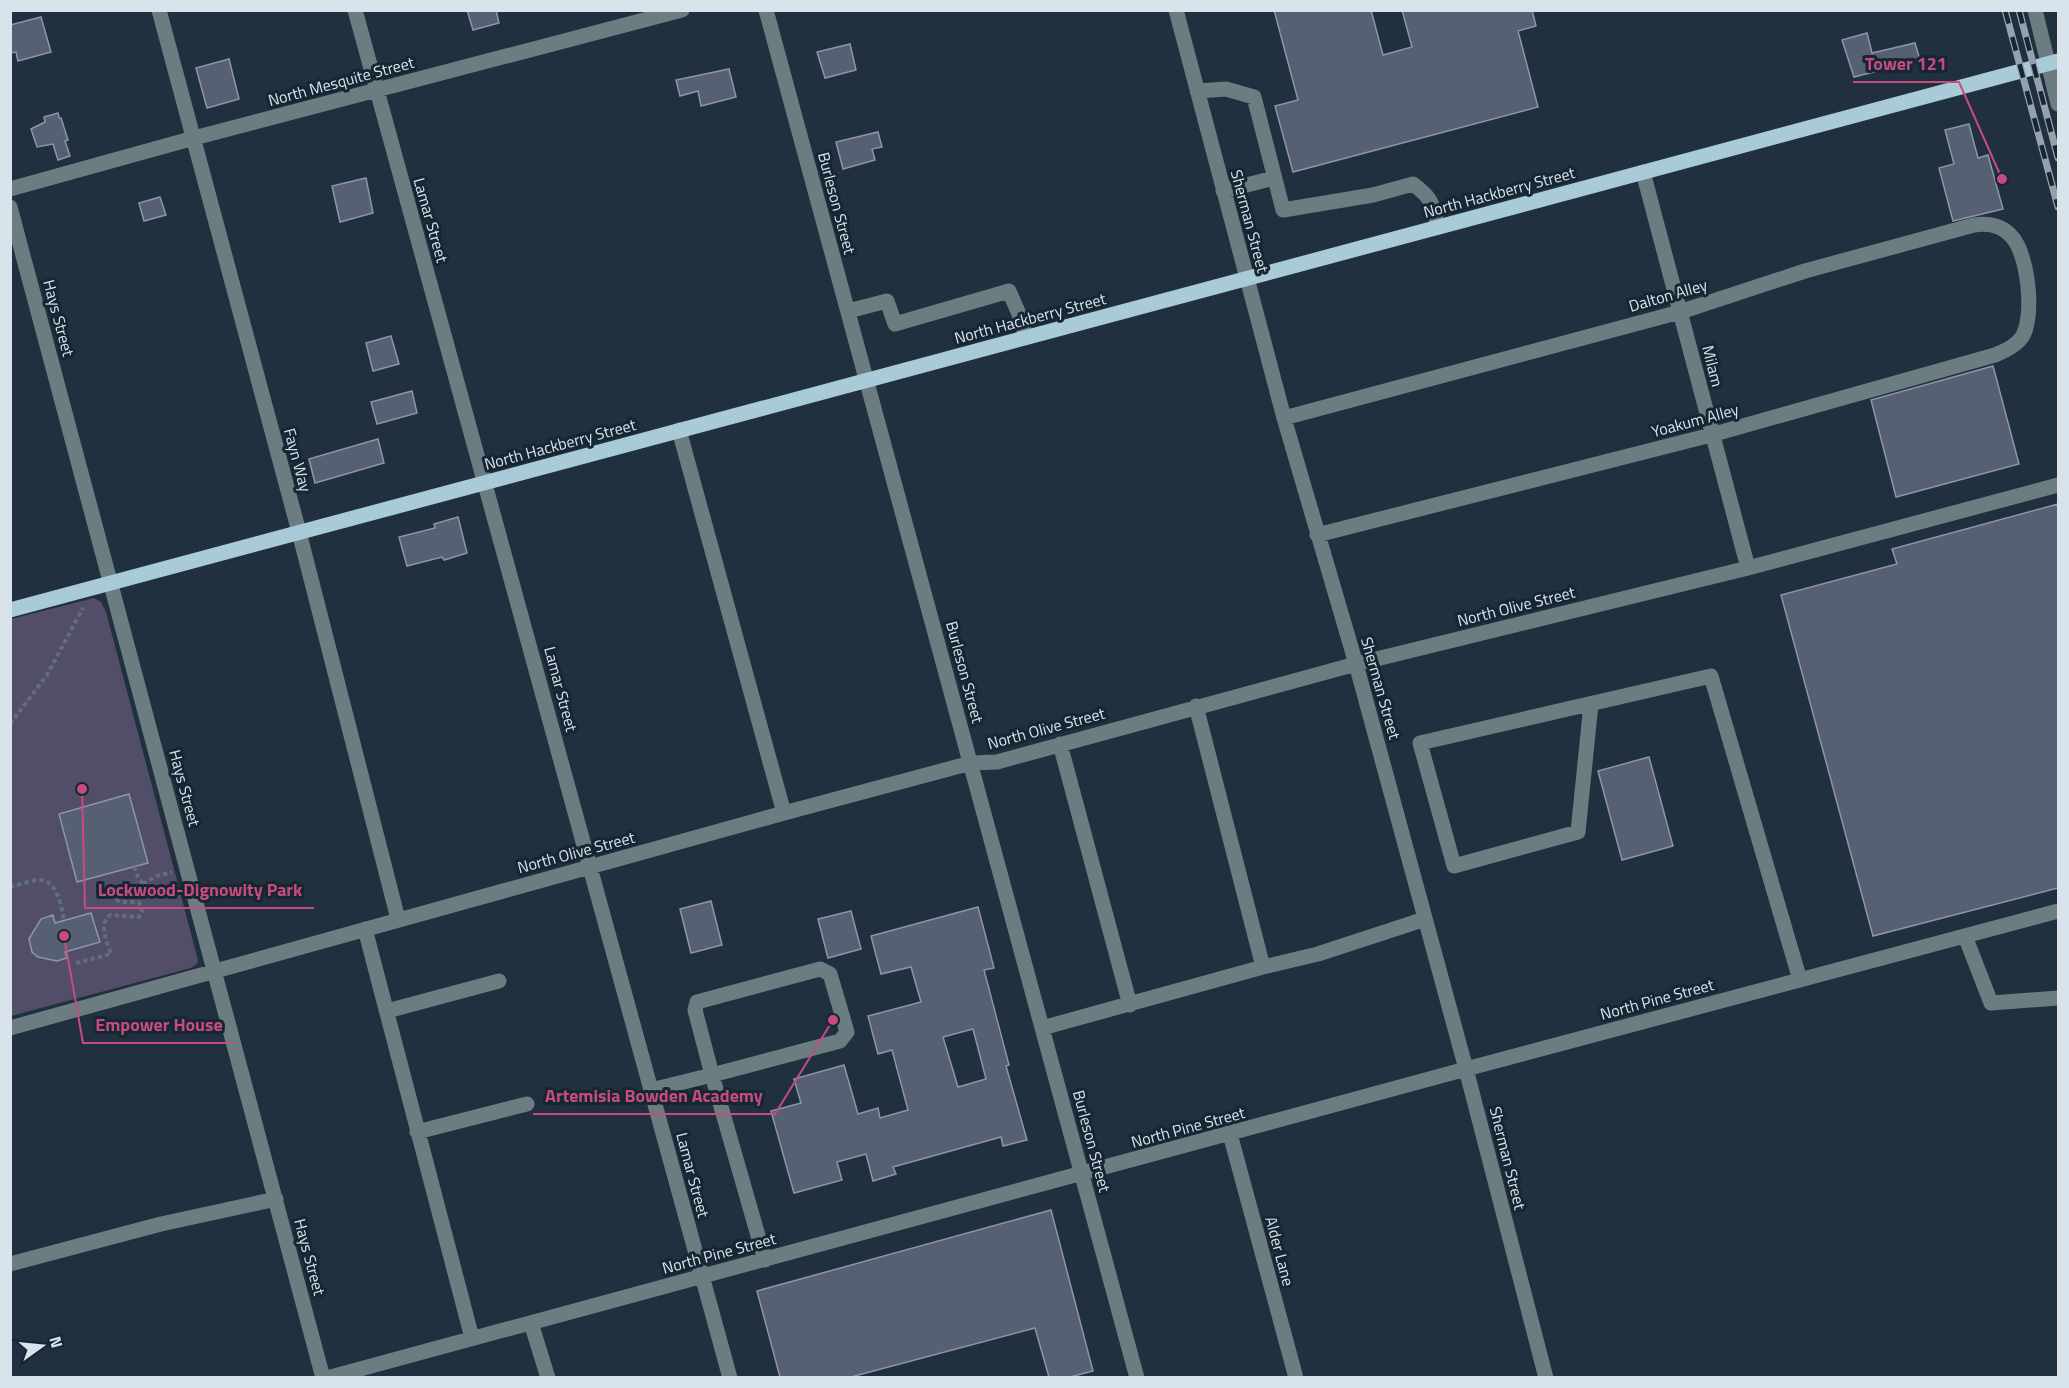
<svg xmlns="http://www.w3.org/2000/svg" width="2069" height="1388" viewBox="0 0 2069 1388" font-family="'Titillium Web',sans-serif">
<style>
.green{fill:#524e69}
.building{fill:#575f72;stroke:#8c95aa;stroke-width:1.5;fill-rule:evenodd}
.lines{fill:none;stroke-linecap:round;stroke-linejoin:round}
.path{stroke:#606e7a;stroke-width:4;stroke-dasharray:4.5 3;stroke-linecap:butt}
.minor{stroke:#6c7d82;stroke-width:15}
.major{stroke:#a9cbd7;stroke-width:15}
.rail-casing{stroke:#95a1ac;stroke-width:7}
.rail{stroke:#162633;stroke-width:4.5;stroke-dasharray:14;stroke-linecap:butt}
.labels{text-anchor:middle;stroke-width:6;stroke-linejoin:round;paint-order:stroke}
.street-label{font-size:16px;fill:#d9e3ec;stroke:#162633}
.leader{fill:none;stroke:#c84b7f;stroke-width:2}
.callout-dot{fill:#c84b7f;stroke:#162633;stroke-width:2}
.callout-label{font-size:18px;text-anchor:middle;font-weight:bold;fill:#c84b7f;stroke:#162633;stroke-width:6;stroke-linejoin:round;paint-order:stroke}
</style>
<rect width="100%" height="100%" fill="#20303e"/>
<path class="green" d="M94 598 101 602 106 612 198 960 197 964 191 968 11 1016V619Z"/>
<path class="building" d="M467 10H496L499 23 473 30Z
M1274 10H1371L1383 55 1412 47 1402 10H1532L1536 26 1518 31 1538 107 1293 172 1275 106 1298 100Z
M41 17 51 52 18 61 16 52 10 53V25Z
M1867 33 1872 53 1915 43 1920 60 1854 77 1842 40Z
M850 44 856 70 825 78 817 52Z
M229 59 239 99 207 108 196 68Z
M729 69 736 97 701 106 698 91 680 96 676 80Z
M58 113 59 118H61L68 140 65 141 70 156 58 160 53 144 37 147 31 129 45 122 44 117Z
M1969 124 1978 158 1988 155 2003 209 1953 221 1939 168 1954 164 1945 130Z
M878 132 882 147 872 149 875 160 843 169 836 142Z
M366 178 373 213 340 222 332 186Z
M160 197 166 215 144 221 139 203Z
M391 336 399 364 373 371 366 343Z
M1993 366 2019 464 1896 497 1871 400Z
M412 391 417 413 377 424 371 402Z
M378 439 384 463 315 483 309 459Z
M2058 504V888L1873 936 1781 595 1897 564 1892 549Z
M458 517 467 553 444 560 442 557 407 566 399 537 435 528 434 524Z
M1649 757 1673 846 1622 860 1598 771Z
M129 794 148 863 77 882 59 814Z
M711 901 722 945 691 953 680 909Z
M978 907 994 968 984 970 1009 1065 1006 1066 1027 1140 1003 1146 1001 1137 893 1167 896 1174 873 1181 866 1154 837 1162 842 1180 794 1193 771 1111 801 1103 794 1079 844 1065 858 1114 878 1108 880 1118 908 1110 892 1050 878 1054 868 1016 921 1002 911 967 881 974 871 936ZM973 1029 986 1079 958 1087 943 1037Z
M851 911 861 949 828 958 818 919Z
M91 913 100 942 65 952 67 958 57 961 38 957 32 952 29 939 41 919 53 915 55 923Z
M1051 1210 1093 1371 1070 1377H1049L1035 1328 851 1377H780L757 1291Z"/>
<g class="lines">
<path class="path" d="M10 724 47 675 83 608
M143 884 156 876 172 872
M10 887C19 885 31 880 40 880 58 881 61 907 64 920
M76 963 111 954C107 941 98 925 110 915L139 917 142 912 141 905 138 902H120L116 899 118 894C127 889 135 890 143 884L138 877 134 867"/>
<path class="minor" d="M159 10 299 532 398 919
M355 10 730 1378
M766 10 1137 1378
M1176 10 1284 418 1356 664 1466 1069 1546 1378
M2035 10 2058 104
M1197 91 1226 89 1254 97 1283 210 1373 195 1413 184C1433 199 1432 203 1438 227
M1643 172 1748 568
M10 189 194 138 682 10
M1223 191 1274 178
M10 207 323 1378
M848 311 887 301 895 324 1009 291 1019 314 1026 337
M1284 418 1680 312 1805 271 1974 225C1988 223 2002 225 2012 237 2028 254 2035 317 2022 337 2016 346 2005 351 1995 355L1711 435 1317 535
M679 430 784 813
M1591 704 1578 832 1454 866 1420 743 1711 676 1800 980
M1060 744 1130 1005
M365 929 472 1338
M1965 936 1991 1003 2058 998
M1263 967 1318 954 1425 919
M820 969 830 974 847 1032 840 1041 712 1075 695 1010 697 1002Z
M387 1011 499 981
M10 1028 784 813 971 763 997 762 1356 664 1748 568 2058 485
M1042 1028 1263 967 1196 706
M651 1090 712 1075 765 1260
M417 1132 527 1104
M1230 1134 1296 1378
M10 1264 161 1224 276 1199
M531 1323 548 1378
M327 1378 1466 1069 2058 911"/>
<path class="major" d="M10 610 2058 61"/>
<g class="rail-casing">
<path id="rail" d="M2005 10 2058 207
M2019 10 2058 158"/>
</g>
<use href="#rail" class="rail"/>
</g>
<g class="labels">
<g class="street-label">
<text transform="translate(341 81) rotate(-15)" y="6">North Mesquite Street</text>
<text transform="translate(1499 192) rotate(-15)" y="6">North Hackberry Street</text>
<text transform="translate(837 203) rotate(75)" y="6">Burleson Street</text>
<text transform="translate(431 220) rotate(74)" y="6">Lamar Street</text>
<text transform="translate(1250 221) rotate(75)" y="6">Sherman Street</text>
<text transform="translate(1668 295) rotate(-16)" y="6">Dalton Alley</text>
<text transform="translate(59 318) rotate(75)" y="6">Hays Street</text>
<text transform="translate(1030 318) rotate(-15)" y="6">North Hackberry Street</text>
<text transform="translate(1713 366) rotate(76)" y="6">Milam</text>
<text transform="translate(1695 420) rotate(-15)" y="6">Yoakum Alley</text>
<text transform="translate(560 444) rotate(-15)" y="6">North Hackberry Street</text>
<text transform="translate(298 460) rotate(75)" y="6">Fayn Way</text>
<text transform="translate(1516 606) rotate(-14)" y="6">North Olive Street</text>
<text transform="translate(965 672) rotate(75)" y="6">Burleson Street</text>
<text transform="translate(1381 688) rotate(74)" y="6">Sherman Street</text>
<text transform="translate(561 689) rotate(75)" y="6">Lamar Street</text>
<text transform="translate(1046 728) rotate(-15)" y="6">North Olive Street</text>
<text transform="translate(185 788) rotate(75)" y="6">Hays Street</text>
<text transform="translate(576 852) rotate(-15)" y="6">North Olive Street</text>
<text transform="translate(1657 999) rotate(-15)" y="6">North Pine Street</text>
<text transform="translate(1188 1127) rotate(-15)" y="6">North Pine Street</text>
<text transform="translate(1092 1141) rotate(75)" y="6">Burleson Street</text>
<text transform="translate(1508 1158) rotate(76)" y="6">Sherman Street</text>
<text transform="translate(693 1175) rotate(75)" y="6">Lamar Street</text>
<text transform="translate(1280 1251) rotate(75)" y="6">Alder Lane</text>
<text transform="translate(719 1253) rotate(-15)" y="6">North Pine Street</text>
<text transform="translate(310 1257) rotate(75)" y="6">Hays Street</text>
</g>
</g>
<path class="leader" d="M2002 179L1959 82H1853M82 789L85 908H314M64 936L83 1043H234M833 1020L775 1114H533"/>
<g class="callout-dot">
<circle cx="2002" cy="179" r="6"/>
<circle cx="82" cy="789" r="6"/>
<circle cx="64" cy="936" r="6"/>
<circle cx="833" cy="1020" r="6"/>
</g>
<g class="callout-label">
<text x="1906" y="70">Tower 121</text>
<text x="200" y="896">Lockwood-Dignowity Park</text>
<text x="159" y="1031">Empower House</text>
<text x="654" y="1102">Artemisia Bowden Academy</text>
</g>
<rect width="2069" height="1388" fill="none" stroke="#d9e3ec" stroke-width="24"/>
<g transform="translate(42 1346) rotate(75)" stroke="#162633" stroke-width="4.5" paint-order="stroke">
<path d="M0-4.5L10 22L0 15L-10 22Z" fill="#d9e3ec"/>
<text y="-9" font-size="16" font-weight="bold" text-anchor="middle" fill="#d9e3ec">N</text>
</g>
</svg>
